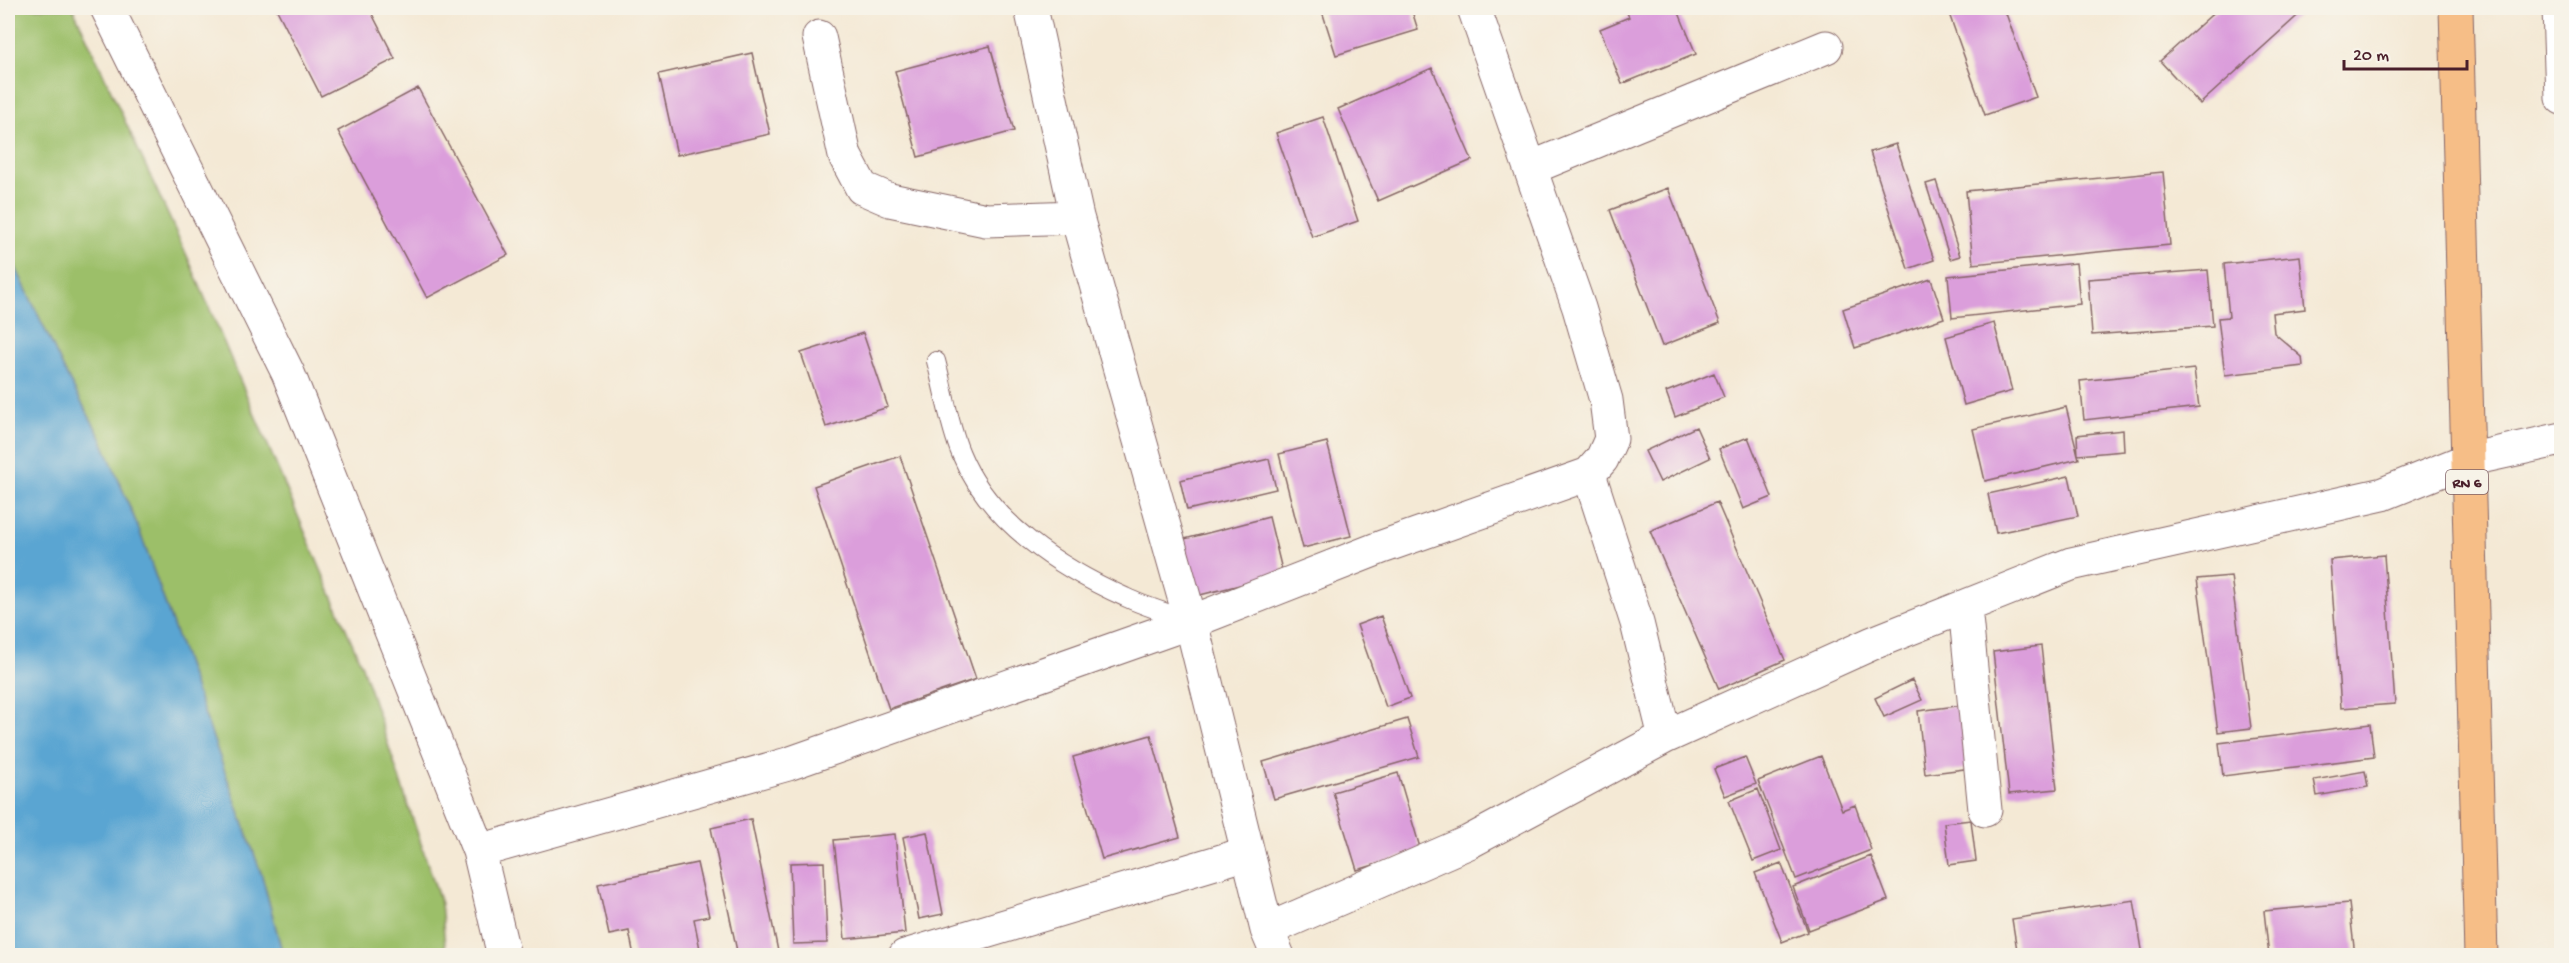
<svg xmlns="http://www.w3.org/2000/svg" width="2569" height="963" viewBox="0 0 2569 963" font-family="'Gochi Hand',sans-serif">
<style>
.green{fill:#9cbf69;stroke:#736f4a;stroke-width:1.5}
.water{fill:#5aa5d2;stroke:#52627e;stroke-width:1.5}
.building{fill:#db9edb}
.lines{fill:none;stroke-linecap:round;stroke-linejoin:round}
.service-casing{stroke:#866666;stroke-width:20}
.minor-casing{stroke:#866666;stroke-width:35}
.primary-casing{stroke:#866666;stroke-width:35}
.service{stroke:#fff;stroke-width:18}
.minor{stroke:#fff;stroke-width:33}
.primary{stroke:#f6be87;stroke-width:33}
.labels{text-anchor:middle;stroke-width:4.5;stroke-linejoin:round;paint-order:stroke}
.shield{fill:#f7f3e8;stroke:#7e5f64;stroke-width:1.5}
.shield-label{font-size:15px;font-weight:bold;fill:#4a1f2b}
</style>
<rect width="100%" height="100%" fill="#f7f3e8"/>
<filter id="ink" filterUnits="userSpaceOnUse"><feTurbulence type="fractalNoise" baseFrequency=".0167" numOctaves="2"/><feDisplacementMap in="SourceGraphic" scale="12" xChannelSelector="R" yChannelSelector="G"/><feConvolveMatrix kernelMatrix="1 2 1 2 8 2 1 2 1" color-interpolation-filters="sRGB"/></filter>
<filter id="wash" filterUnits="userSpaceOnUse"><feTurbulence type="fractalNoise" baseFrequency=".008" numOctaves="4" result="noise"/><feDisplacementMap in="SourceGraphic" scale="24" xChannelSelector="R" yChannelSelector="G"/><feGaussianBlur stdDeviation="1.35" result="paint"/><feColorMatrix in="noise" values="0 0 0 0 0 0 0 0 0 0 0 0 0 0 0 0 0 1.4 0 .05"/><feComposite in="paint" operator="in"/></filter>
<g filter="url(#wash)">
<rect width="100%" height="100%" fill="#f4e9d5"/>
<path class="green" d="M8 8H73L188 258 362 666 441 904 446 955H283L262 876 138 527 102 440 66 374 8 251Z"/>
<path class="water" d="M8 251 66 374 102 440 138 527 262 876 283 955H8Z"/>
<g id="blocks">
<path class="building" d="M276 8H369L395 59 321 96Z
M1321 8H1411L1418 30 1336 55Z
M1625 8H1677L1696 54 1622 84 1600 29 1629 17Z
M1947 8H2004L2036 97 1985 115Z
M2219 8H2306L2200 104 2160 61Z
M990 46 1014 131 918 157 895 71Z
M752 53 770 134 677 155 659 74Z
M1432 68 1472 160 1378 201 1338 109Z
M418 88 508 255 427 298 338 131Z
M1323 117 1358 221 1312 237 1276 133Z
M1896 144 1934 260 1908 269 1870 152Z
M2163 172 2170 245 1973 264 1966 191Z
M1936 181 1960 256 1950 259 1926 184Z
M1668 188 1720 323 1662 346 1610 210Z
M2300 256 2305 309 2272 313 2274 333 2302 357 2303 366 2225 375 2218 318 2229 317 2224 264Z
M2076 263 2080 304 1952 318 1948 276Z
M2208 270 2213 326 2092 335 2088 279Z
M1931 279 1944 318 1855 348 1843 309Z
M1994 323 2012 391 1964 405 1946 337Z
M863 333 888 407 826 427 801 353Z
M2194 369 2199 407 2084 420 2080 381Z
M1714 373 1724 397 1675 417 1666 392Z
M2066 407 2079 459 1985 481 1973 429Z
M1696 427 1710 458 1660 482 1645 451Z
M2123 430 2124 451 2078 455 2077 435Z
M1748 437 1772 497 1743 509 1719 449Z
M1327 442 1351 536 1303 548 1279 454Z
M900 456 976 679 889 709 814 486Z
M1269 459 1276 489 1187 510 1180 480Z
M2069 476 2078 516 1996 533 1988 494Z
M1717 502 1785 660 1719 689 1650 531Z
M1269 517 1283 574 1192 597 1177 541Z
M2384 555 2395 704 2341 708 2330 560Z
M2231 576 2251 728 2218 732 2197 579Z
M1381 616 1410 698 1386 707 1357 625Z
M2041 646 2057 789 2009 794 1993 652Z
M1912 680 1922 700 1884 717 1875 698Z
M1964 705 1972 768 1925 774 1918 711Z
M1407 719 1419 757 1274 799 1263 762Z
M2370 724 2374 757 2223 776 2219 743Z
M1151 735 1180 837 1102 859 1073 757Z
M1821 756 1842 810 1855 805 1871 850 1796 879 1758 781Z
M1745 757 1756 784 1725 796 1714 769Z
M2365 771 2368 787 2317 796 2314 780Z
M1398 773 1421 851 1357 870 1333 792Z
M1758 789 1781 850 1753 861 1729 801Z
M751 819 779 956H738L711 828Z
M1971 820 1976 861 1949 865 1944 823Z
M927 832 943 914 919 919 903 837Z
M895 834 905 933 845 939 834 840Z
M1871 856 1888 900 1809 930 1793 887Z
M824 862 827 943 793 944 790 863Z
M697 863 709 916 694 919 701 954 634 956 629 931 609 935 598 884Z
M1781 863 1808 932 1782 942 1755 873Z
M2134 900 2143 956H2018L2012 919Z
M2349 903 2355 956H2269L2264 911Z"/>
</g>
</g>
<g filter="url(#ink)">
<use href="#blocks" fill-opacity="0" stroke="#866666" stroke-width="1.5"/>
<g class="lines">
<g class="service-casing">
<path id="service" d="M936 361C944 390 949 426 961 454 989 522 1060 568 1125 597 1146 607 1168 613 1190 621"/>
</g>
<g class="minor-casing">
<path id="minor" d="M107 8 288 373 479 851 504 956
M1031 8 1077 217 1191 622 1267 930 1278 956
M1474 8 1579 308 1606 400 1611 439 1602 459 1589 474
M2559 8 2562 98
M819 37 845 156 862 188 890 200 986 220 1077 217
M1531 168 1826 47
M1965 607 1985 810
M479 851 788 764 1191 622 1382 547 1589 474 1637 623 1665 737
M1267 930 1469 842 1665 737 1873 643 2071 564 2383 494 2467 460 2562 439
M905 956 1248 853"/>
</g>
<g class="primary-casing">
<path id="primary" d="M2456 8 2481 956"/>
</g>
<use href="#service" class="service"/>
<use href="#minor" class="minor"/>
<use href="#primary" class="primary"/>
</g>
</g>
<g class="labels">
<rect class="shield" x="2446" y="470" width="42" height="24" rx="4.5"/>
<g class="shield-label">
<text x="2467" y="487">RN 6</text>
</g>
</g>
<rect width="2569" height="963" fill="none" stroke="#f7f3e8" stroke-width="30"/>
<path d="M2344 60v9h123v-9" fill="none" stroke="#4a1f2b" stroke-width="3"/>
<text x="2353" y="60" font-size="18" fill="#4a1f2b" stroke="#f7f3e8" stroke-width="4.5" paint-order="stroke">20 m</text>
</svg>
